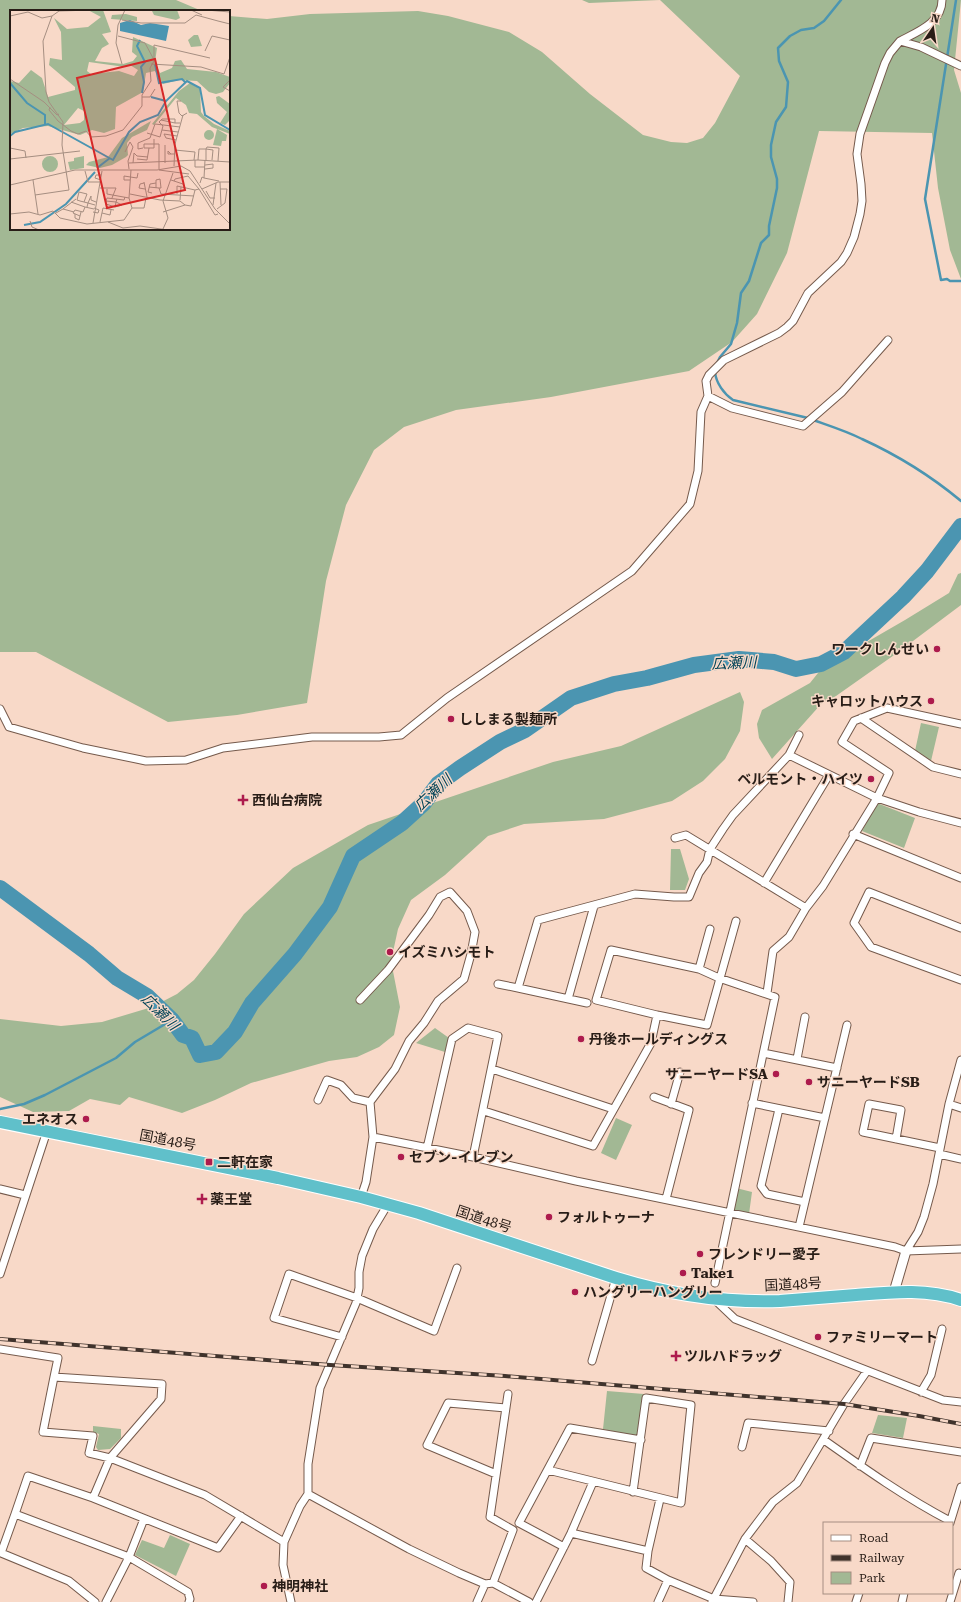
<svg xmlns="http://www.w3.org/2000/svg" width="961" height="1602" viewBox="0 0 961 1602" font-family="'Roboto Serif','Noto Sans JP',serif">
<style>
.green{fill:#a2b894}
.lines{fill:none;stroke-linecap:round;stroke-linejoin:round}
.stream{stroke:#4b95b1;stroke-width:2.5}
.river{stroke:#4b95b1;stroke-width:16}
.minor-casing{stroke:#755a4c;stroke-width:9}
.tertiary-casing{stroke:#755a4c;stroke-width:11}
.trunk-casing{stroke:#fff;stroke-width:14}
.minor{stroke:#fff;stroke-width:7}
.tertiary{stroke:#fff;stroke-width:9}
.trunk{stroke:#60c0ca;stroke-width:12}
.rail-casing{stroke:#40332c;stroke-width:4}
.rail{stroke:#f8d9c8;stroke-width:2.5;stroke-dasharray:8;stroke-linecap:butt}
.poi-dot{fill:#ad1b4d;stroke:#f8d9c8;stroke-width:1.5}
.labels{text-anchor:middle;stroke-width:3;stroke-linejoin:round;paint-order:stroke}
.poi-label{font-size:14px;font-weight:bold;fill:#281d17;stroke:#f8d9c8;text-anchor:start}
.street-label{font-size:14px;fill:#281d17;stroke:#f8d9c8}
.water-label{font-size:15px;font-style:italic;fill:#004357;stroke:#f8d9c8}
.inset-river{fill:none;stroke:#4b95b1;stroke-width:2}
.inset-road{fill:none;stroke:#a58e81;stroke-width:1}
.view{fill:#d62828;fill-opacity:0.15;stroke:#d62828;stroke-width:2}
.inset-edge{fill:none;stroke:#281d17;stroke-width:2}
</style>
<rect width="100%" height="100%" fill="#f8d9c8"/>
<path class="green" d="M0 0H176L202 11H11V229H229V16L267 19 310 14 418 11 448 16 509 32 542 52 590 94 643 135 671 142 687 143 703 138 715 123 740 76 660 0 589 3 582 0H961L954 70 961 93V279L950 250 938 188 932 133 819 131 787 253 757 314 732 342 689 371 551 397 456 410 404 427 374 450 346 505 326 581 307 703 237 715 168 722 36 652H0Z
M961 573V605L897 653 836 696 822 703 772 759 759 738 757 724 762 710 810 683 822 668 905 620 949 593 958 574Z
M740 692 744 702 740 731 725 759 703 781 672 801 604 819 524 824 488 836 445 875 411 900 398 929 391 961 400 1007 394 1035 379 1047 357 1057 329 1061 251 1083 215 1100 182 1113 129 1097 120 1105 90 1099 69 1111 33 1112 0 1097V1019L61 1026 102 1022 152 1007 177 994 194 980 215 954 244 914 293 868 368 825 553 762 621 746Z
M921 723 939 727 931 761 915 751Z
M877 803 915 818 904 848 862 831Z
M671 849H680L689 879 685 890H670Z
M435 1028 449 1038 445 1052 416 1043Z
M616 1118 632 1125 616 1160 601 1153Z
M736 1188 752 1192 749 1214 732 1210Z
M607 1391 644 1394 639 1434 635 1436 603 1429Z
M878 1415 907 1418 903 1438 872 1433Z
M93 1426 121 1429V1438L110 1449 98 1450 96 1447 99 1434 93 1432Z
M170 1535 190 1544 176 1576 135 1555 142 1540 164 1548Z"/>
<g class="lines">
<path class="stream" d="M956 0 925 199 941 280 947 279 950 281H961
M716 365 720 357 731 344 737 323 741 293 749 281 761 243 769 235V226L777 188V179L771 157V145L776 122 786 107 788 82 779 61 778 48 790 36 801 30 814 28 824 21 841 0
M715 372C716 383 724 394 733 400L808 418
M813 420C830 426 846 431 862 439 897 455 931 476 961 501
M0 1109 24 1104 45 1095 116 1058 135 1042 172 1020"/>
<path class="river" d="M0 888 89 954 117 978 147 996 172 1020 183 1035 192 1038 200 1055 216 1052 235 1032 252 1003 295 954 330 907 353 856 402 823 424 803 438 784 460 768 500 742 525 730 571 698 614 684 647 678 694 665 739 659 774 662 796 669 821 664 844 652 903 597 927 571 961 526"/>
<g class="minor-casing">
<path id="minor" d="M900 41 921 47 961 66
M708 396 732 408 803 426 842 392 888 340
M0 709 9 727 83 748 146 761 186 760 223 748 312 737H379L401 735 447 698 632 571 690 504 698 471 701 412 708 396 706 381 709 375 724 360 779 333 787 327 793 321 808 293 841 262 847 253 854 237 860 214 862 201 861 184 857 154 860 134 885 63 890 53 900 41C917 32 942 23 942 0
M861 718 933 767 961 774
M789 755 799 735
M853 834 961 878
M675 838 686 835 806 908 823 886 877 798 889 773 842 742 854 721 887 708 961 724
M764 883 829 775
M961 928 869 892 854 923 871 947 961 980
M699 969 710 929
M498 984 518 988
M767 993 773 951 789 937 806 908
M568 999 594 906
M360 1000 388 970 429 915 440 897 450 892 467 911 475 932 471 954 464 979 438 1001 424 1023 409 1041 395 1069 370 1102 373 1137 366 1182 361 1197
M587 1003 518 988 538 920 635 894 674 897H689L699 873 707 862 710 849 723 829 733 815 789 755 877 798 919 812 961 823
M657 1015 707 1025 736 921
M768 1054 837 1068
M797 1059 805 1017
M492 1069 613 1109
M654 1097 689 1110 666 1199
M318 1100 327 1080 341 1085 353 1098 370 1102
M752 1103 825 1118
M671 1104 680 1072
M949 1104 961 1108
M779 1109 761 1186 767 1194 805 1202
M484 1111 593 1146 651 1043 657 1015 596 1000 611 950 699 969 719 978 775 997 715 1283
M373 1137 473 1157 576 1181 895 1247 906 1251 961 1249
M896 1139 901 1110 869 1104 863 1132 940 1148
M427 1148 452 1039 468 1028 498 1036 473 1157
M939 1154 961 1159
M0 1189 25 1195
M799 1227 847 1025
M906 1251 918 1232 924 1217 933 1184 949 1104 961 1060
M0 1274 47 1131
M715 1300 735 1319 943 1400 961 1402
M342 1337 274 1318 289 1274 357 1298 434 1331 457 1268
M0 1349 58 1358 54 1377 162 1384 161 1399 110 1458 93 1498
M592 1361 616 1278
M54 1377 43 1432 93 1436 89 1453 110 1458 205 1495 284 1542
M921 1392 931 1375 942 1329
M824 1440C865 1469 906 1498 950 1521
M742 1447 748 1423 829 1431
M860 1466 871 1438 961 1452
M548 1470 681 1503 691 1405 646 1398 633 1492
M496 1474 427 1445 448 1403 506 1408
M308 1494 409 1549 459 1573 485 1584 493 1583 529 1602
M660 1499 648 1551 646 1568 668 1580 714 1599 753 1602
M15 1514 28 1476 93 1498 218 1548 241 1516
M950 1523 961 1487
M571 1533 648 1551
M745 1539 771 1561 790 1582 788 1602
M564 1547 519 1523 570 1428 641 1440
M493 1583 513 1530 490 1517 508 1394
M95 1602 69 1581 1 1553 15 1514 129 1557 188 1592 190 1599 189 1602
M106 1602 129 1557 144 1519
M291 1602 283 1565 284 1542 300 1506 308 1494V1464L320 1388 356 1303 359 1288V1272L362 1256 373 1229 388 1204
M477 1602 485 1584
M536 1602 571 1533 593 1482
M658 1602 668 1580
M712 1602 745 1539 773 1502 797 1483 844 1404 867 1371
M856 1602 859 1593
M902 1602 904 1593
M950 1602 959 1573"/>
</g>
<g class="tertiary-casing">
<path id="tertiary" d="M894 1292 906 1251"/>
</g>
<g class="trunk-casing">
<path id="trunk" d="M0 1122 278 1178 361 1197 419 1213 616 1278C671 1295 722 1303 780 1301 806 1299 831 1297 856 1295 891 1292 927 1288 961 1300"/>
</g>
<use href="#minor" class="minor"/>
<use href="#tertiary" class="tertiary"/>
<use href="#trunk" class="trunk"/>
<g class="rail-casing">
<path id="rail" d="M0 1339 330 1365 505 1376 844 1404 919 1416 961 1424"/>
</g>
<use href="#rail" class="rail"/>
</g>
<g class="poi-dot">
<circle cx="937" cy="649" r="4"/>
<circle cx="931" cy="701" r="4"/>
<circle cx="451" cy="719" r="4"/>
<circle cx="871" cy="779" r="4"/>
<path d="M241 794h4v4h4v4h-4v4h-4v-4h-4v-4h4z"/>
<circle cx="390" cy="952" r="4"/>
<circle cx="581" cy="1039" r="4"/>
<circle cx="776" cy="1074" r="4"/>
<circle cx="809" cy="1082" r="4"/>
<circle cx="86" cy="1119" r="4"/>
<circle cx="401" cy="1157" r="4"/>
<rect x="205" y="1158" width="8" height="8" rx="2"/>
<path d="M200 1193h4v4h4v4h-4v4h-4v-4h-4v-4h4z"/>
<circle cx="549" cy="1217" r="4"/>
<circle cx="700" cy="1254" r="4"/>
<circle cx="683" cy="1273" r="4"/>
<circle cx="575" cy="1292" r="4"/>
<circle cx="818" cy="1337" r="4"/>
<path d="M674 1350h4v4h4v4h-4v4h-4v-4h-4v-4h4z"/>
<circle cx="264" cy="1586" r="4"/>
</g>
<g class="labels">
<g class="poi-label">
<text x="929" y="654" text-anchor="end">ワークしんせい</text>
<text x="923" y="706" text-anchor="end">キャロットハウス</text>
<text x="459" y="724">ししまる製麺所</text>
<text x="863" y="784" text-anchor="end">ベルモント・ハイツ</text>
<text x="252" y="805">西仙台病院</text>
<text x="398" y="957">イズミハシモト</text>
<text x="589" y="1044">丹後ホールディングス</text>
<text x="768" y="1079" text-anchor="end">サニーヤードSA</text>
<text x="817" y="1087">サニーヤードSB</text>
<text x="78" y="1124" text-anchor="end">エネオス</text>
<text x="409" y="1162">セブン-イレブン</text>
<text x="217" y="1167">二軒在家</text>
<text x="210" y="1204">薬王堂</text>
<text x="557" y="1222">フォルトゥーナ</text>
<text x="708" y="1259">フレンドリー愛子</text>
<text x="691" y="1278">Take1</text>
<text x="583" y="1297">ハングリーハングリー</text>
<text x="826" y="1342">ファミリーマート</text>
<text x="684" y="1361">ツルハドラッグ</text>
<text x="272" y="1591">神明神社</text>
</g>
<g class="street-label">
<text transform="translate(168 1140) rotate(11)" y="5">国道48号</text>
<text transform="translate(484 1219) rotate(18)" y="5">国道48号</text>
<text transform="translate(793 1284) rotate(-3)" y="5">国道48号</text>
</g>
<g class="water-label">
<text transform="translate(734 663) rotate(-2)" y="5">広瀬川</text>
<text transform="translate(433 793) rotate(-43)" y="5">広瀬川</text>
<text transform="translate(160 1012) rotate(45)" y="5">広瀬川</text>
</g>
</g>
<g transform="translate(10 10)">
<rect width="220" height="220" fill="#f8d9c8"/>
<path d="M78 0H93L101 22 92 24 99 34 92 38 85 51 113 54 123 51 127 46 122 42 123 27 147 38 145 52 150 63 162 58 165 51 171 50 177 59 206 62 220 67V73L213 82 206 84 199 82 187 71 169 70 153 74 145 61 136 63 133 82 106 97 105 119 94 123 82 120 70 125 38 116 13 118 0 124V71L9 73 21 60 32 68 38 87 65 80V77L39 55 40 48 52 50 51 22 44 8 57 19 78 17 91 7ZM79 52 115 57 120 55 128 60 124 66 109 61 81 64 77 61ZM68 98 74 101V110L70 113 54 115ZM167 0 170 8 166 10 144 5 142 1ZM116 4 127 7V11L101 9 102 5ZM184 25H188L192 36 181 37 178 30ZM180 73 190 79 191 102 194 106 204 114 220 121V124L202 117 187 104 179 103 176 95 166 88 144 115 142 114 169 81ZM209 86 220 94V110L215 115 210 113 217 102 207 93 206 87ZM141 111 137 120 122 127 117 133 118 145 116 147 102 155 90 158 76 155 79 152 98 147 112 128ZM207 119 217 125 216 131H212L211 136 203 135ZM194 125a5 5 0 1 1 10 0a5 5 0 1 1-10 0ZM74 146V158L60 160 58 152 64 151V148ZM32 154a8 8 0 1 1 16 0a8 8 0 1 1-16 0Z" fill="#a2b894" fill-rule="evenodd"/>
<path d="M120 10 131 15 140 13 159 16 156 31 110 21V13Z" fill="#4b95b1"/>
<path class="inset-river" d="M130 30 127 36 135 52 131 57 134 72 132 83M145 54 149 73 172 69 175 72M0 73 17 93 35 105V114M141 87 156 91M0 126 5 122 38 114 103 150 119 122 130 112 148 105 156 91 177 71 190 78 195 105 220 120M87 158 100 148M14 215 30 212 56 194 85 162"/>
<path class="inset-road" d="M181 0 192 5M196 0 220 2M0 6 18 2 32 8 42 6 49 1 82 0M112 10 131 13H175L186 5 208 11M208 11 220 14M108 26 135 33 143 48M195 41 202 26 220 30M112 54 106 33 108 15 115 0M141 54 191 57 214 64 220 47M0 69 34 92 47 105 49 104M220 70 213 77 220 81M132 87H140L145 79M171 91H167L169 103 172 106 177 103M40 97 39 100 48 111 61 121 68 124 76 121 81 127 96 126 113 120 132 96V85L141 71 140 58 144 51V35L200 48M151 110 165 113M153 116 149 112 152 109H165V113H170M152 120 168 122M137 123 150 127 153 116M166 130 156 128 154 124 167 126M0 138 15 141 16 148M133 138 128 139V133L140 128 145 114 170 117M139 138H144V129M165 140 185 142 184 150M115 142 120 132 123 137 118 151 119 159M161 144 158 141V144H165M0 149 70 141M127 149 137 150 139 138H134V134H149V159M185 150V157H195M188 150 189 139H196L197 137 209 138 208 151M196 150V139L203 140 202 150M119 153 188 150 220 152M123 153 124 143 127 146 138 147M155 153V135M164 156 165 134 173 105M195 159 203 158V154L195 155M149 160 179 164M75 161 78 172H91M194 168 209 171M23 170 28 204M91 170 85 168 86 165H91M120 170H114V166L127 168 128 163M161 170 173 174M164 171 165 169 178 166 189 179M134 172 137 187M210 172 211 195M134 173 130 174 129 178 135 179M190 173 192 167 194 168 195 150M0 175 65 160H147L171 156 180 161 205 199 220 214M139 177 149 178H151L150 169 146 170V178M90 178H106L102 188M149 178 151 184 184 186M97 179V184L119 188M192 179 208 172H220M196 181 200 188H205M142 183 138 182 140 174 146 173M120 184 150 190 170 191 175 195M167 184V176L185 180M25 185 59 180 52 135 53 112 39 92 36 82 33 31 42 6M170 190 171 177M96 191 97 188 114 190 115 187M61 192 75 197M74 192 77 184 69 182 67 190 70 191 78 193 77 197M85 195 78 193 81 186V190L86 192M203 195 206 173M105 197 112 195 106 192 96 191V194L105 197 106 192 107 189M122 198H134L136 188M53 199 66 189M207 199 215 193 217 179H210M71 202 70 206 63 203 65 200 73 202 75 197 84 199M83 202 88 203 89 200 84 198M153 202 175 195 181 196 185 180 189 179 205 205 208 204M46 203 53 199 64 202M92 203 100 205 101 200M0 204 19 202 30 205 43 201 50 208 77 214 114 210 122 198 119 188 121 160M65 204V208L69 210 70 206M20 211 22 217 29 220M90 212 93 198 104 200M98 212 113 218 130 216 158 220M83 213 92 161M153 219 158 208 153 191 163 163"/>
<path class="view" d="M145 49 175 180 97 198 67 68Z"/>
<rect width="220" height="220" class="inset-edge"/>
</g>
<rect x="823" y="1522" width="130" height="72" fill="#f8d9c8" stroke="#a58e81"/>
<rect x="831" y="1535" width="20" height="6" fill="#ffffff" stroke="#a58e81"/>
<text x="859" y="1542" font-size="12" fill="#281d17">Road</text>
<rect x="831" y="1555" width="20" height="6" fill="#40332c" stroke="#a58e81"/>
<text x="859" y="1562" font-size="12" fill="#281d17">Railway</text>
<rect x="831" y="1572" width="20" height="12" fill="#a2b894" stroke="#a58e81"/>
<text x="859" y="1582" font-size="12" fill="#281d17">Park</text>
<g transform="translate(933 28) rotate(13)" stroke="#f8d9c8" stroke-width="3" paint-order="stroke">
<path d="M0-3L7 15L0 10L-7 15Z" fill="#281d17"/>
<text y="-6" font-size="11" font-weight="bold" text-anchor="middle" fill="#281d17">N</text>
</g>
</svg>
